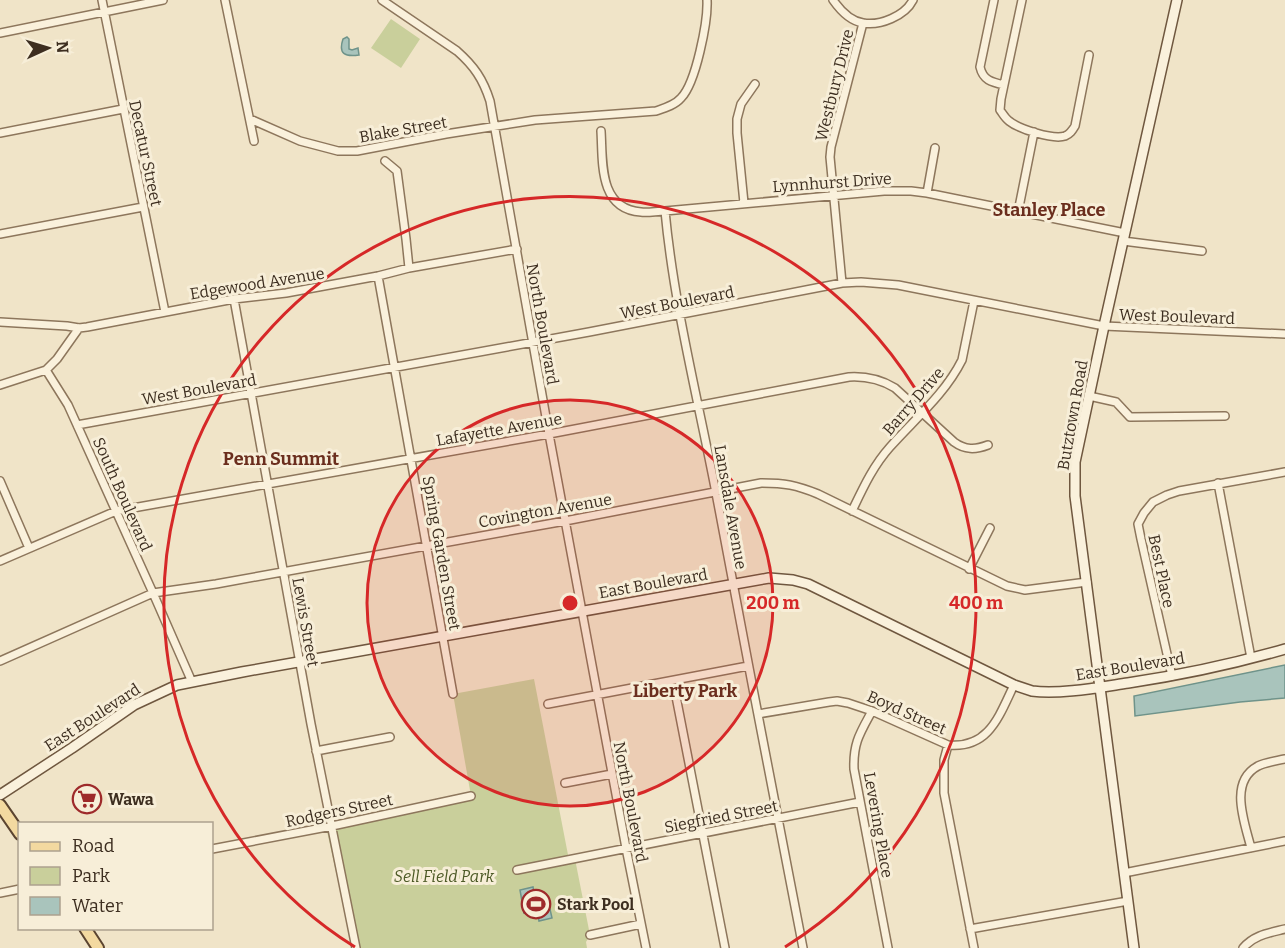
<svg xmlns="http://www.w3.org/2000/svg" width="1285" height="948" viewBox="0 0 1285 948" font-family="Bitter,serif">
<style>
.green{fill:#c9cf9b}
.water{fill:#a9c4bc;stroke:#6f938a;stroke-width:1.5}
.lines{fill:none;stroke-linecap:round;stroke-linejoin:round}
.street-casing{stroke:#8d765c;stroke-width:10}
.secondary-casing{stroke:#6f573f;stroke-width:12}
.primary-casing{stroke:#5b4430;stroke-width:14}
.street{stroke:#faf1dc;stroke-width:7}
.secondary{stroke:#faf1dc;stroke-width:9}
.primary{stroke:#f3d9a0;stroke-width:10}
.ring{fill:none;stroke:#d62828;stroke-width:3}
.labels{text-anchor:middle;stroke-width:6;stroke-linejoin:round;paint-order:stroke}
.street-label{font-size:16px;fill:#3d2e20;stroke:#f7eed8}
.poi-label{font-size:16px;font-weight:bold;fill:#3d2e20;stroke:#f7eed8;text-anchor:start}
.park-label{font-size:16px;font-style:italic;fill:#4d5a26;stroke:#f7eed8}
.neighbourhood-label{font-size:18px;font-weight:bold;fill:#6b2e1e;stroke:#f7eed8}
.centre{fill:#d62828;stroke:#f7eed8;stroke-width:3}
.ring-label{font-size:18px;text-anchor:middle;font-weight:bold;fill:#d62828;stroke:#f7eed8;stroke-width:6;stroke-linejoin:round;paint-order:stroke}
</style>
<rect width="100%" height="100%" fill="#f0e4c8"/>
<path class="green" d="M391 19 420 39 401 68 371 48Z
M534 679 569 860 575 859 590 935 586 942 587 948H353L326 827 471 796 453 694Z"/>
<path class="water" d="M347 37 349 39V49L352 50 358 48 359 55C345 57 338 54 343 39Z
M1285 665V698L1240 702 1135 716 1134 696Z
M533 887 535 898 547 896 552 918 539 921 537 910 524 913 520 890Z"/>
<g class="lines">
<g class="street-casing">
<path id="street" d="M102 0 165 312
M225 0 254 141
M382 0 457 51C474 66 483 79 490 101L549 434 626 848 646 948
M833 0C840 10 850 21 863 23 880 26 905 16 913 0
M994 0 980 67C983 80 991 82 1004 85
M1022 0 1001 99 1000 110C1003 114 1005 118 1009 121 1019 129 1053 140 1065 136 1070 134 1072 131 1075 126L1089 55
M0 33 163 0
M250 119 300 141 338 151H357L446 134 535 120 656 111C665 108 675 105 681 98 696 83 708 21 707 0
M601 131C603 161 598 209 641 212 648 213 657 211 665 211L884 191H911L927 193 1125 233
M0 133 123 109
M385 161 397 171 406 239 409 268
M927 193 935 148
M744 203 737 133V119L741 104 755 84
M665 211C674 306 698 399 716 493 744 645 774 796 803 948
M1018 212 1034 132
M0 234 143 207
M1123 241 1202 251
M378 276 453 694
M842 283 830 157 831 147 863 23
M234 299 311 724 356 948
M0 322 67 326 79 328 87 327 234 299 286 293 378 276 409 268 517 249
M46 370 68 405 153 593 192 682
M0 385 46 370 57 359 79 328
M1089 396 1116 402 1130 417 1225 416
M77 425 589 332 842 283 861 282 898 285 1104 326 1285 334
M0 481 29 548
M1218 483 1251 658
M852 511C863 488 873 466 890 447 915 419 945 394 962 360L974 301
M0 561 116 511 549 434 849 377C866 376 880 379 895 388L954 442C965 450 975 450 988 445
M969 569 990 528
M0 661 153 593 216 584 565 521 761 483C785 483 796 485 818 494L1007 586 1025 590 1087 582
M1172 676 1141 539 1138 524 1144 513 1153 502 1167 495 1179 491 1285 472
M673 681 725 948
M548 704 748 666
M872 711C860 733 853 743 854 769L888 948
M758 714 829 702 837 701 848 703 872 711 948 745C989 749 999 716 1014 685
M948 745 944 760V793L974 948
M316 751 390 737
M565 783 612 774
M1251 848C1245 823 1228 782 1258 766 1266 762 1276 761 1285 759
M212 849 332 826 471 796
M517 870 860 802
M1124 873 1285 841
M0 893 20 889
M970 929 1128 901
M590 935 641 924
M1243 948C1254 935 1269 933 1285 929"/>
</g>
<g class="secondary-casing">
<path id="secondary" d="M0 795 72 748 134 705 177 685 242 672 769 578 793 580 808 584 1014 685C1020 687 1026 689 1032 691 1059 695 1101 687 1128 683 1181 675 1233 664 1285 649
M1134 948 1075 496V462L1104 326 1177 0"/>
</g>
<g class="primary-casing">
<path id="primary" d="M0 805 20 834
M85 928 98 948"/>
</g>
<use href="#street" class="street"/>
<use href="#secondary" class="secondary"/>
<use href="#primary" class="primary"/>
</g>
<circle cx="570" cy="603" r="203" fill="#d62828" fill-opacity=".12"/>
<g class="ring">
<circle cx="570" cy="603" r="203"/>
<path d="M355 947A406 406 0 1 1 785 947"/>
</g>
<defs>
<g id="supermarket-ring" transform="scale(1.5)"><circle r="9.5" fill="#f7eed8" stroke="#9e2a2b" stroke-width="1.5"/><path d="M-6-5.5h2.5l.6 2H6L4.5 2H-2.5L-4.4-4H-6ZM-1.5 3.2a1.3 1.3 0 1 0 .1 0ZM3 3.2a1.3 1.3 0 1 0 .1 0Z" fill="#9e2a2b"/></g>
<g id="stadium-ring" transform="scale(1.5)"><circle r="9.5" fill="#f7eed8" stroke="#9e2a2b" stroke-width="1.5"/><path d="M0-5a6.5 5 0 1 0 0 10a6.5 5 0 1 0 0-10ZM-3.5-1.8h7v3.6h-7Z" fill="#9e2a2b"/></g>
</defs>
<g fill-rule="evenodd">
<use href="#supermarket-ring" x="87" y="799"/>
<use href="#stadium-ring" x="536" y="904"/>
</g>
<g class="labels">
<g class="street-label">
<text transform="translate(834 85) rotate(-76)" y="6">Westbury Drive</text>
<text transform="translate(403 129) rotate(-10)" y="6">Blake Street</text>
<text transform="translate(146 153) rotate(78)" y="6">Decatur Street</text>
<text transform="translate(832 182) rotate(-4)" y="6">Lynnhurst Drive</text>
<text transform="translate(257 283) rotate(-9)" y="6">Edgewood Avenue</text>
<text transform="translate(677 302) rotate(-11)" y="6">West Boulevard</text>
<text transform="translate(1177 316) rotate(2)" y="6">West Boulevard</text>
<text transform="translate(543 324) rotate(80)" y="6">North Boulevard</text>
<text transform="translate(199 389) rotate(-10)" y="6">West Boulevard</text>
<text transform="translate(913 401) rotate(-49)" y="6">Barry Drive</text>
<text transform="translate(1072 415) rotate(-80)" y="6">Butztown Road</text>
<text transform="translate(499 429) rotate(-10)" y="6">Lafayette Avenue</text>
<text transform="translate(123 494) rotate(66)" y="6">South Boulevard</text>
<text transform="translate(731 507) rotate(80)" y="6">Lansdale Avenue</text>
<text transform="translate(545 510) rotate(-10)" y="6">Covington Avenue</text>
<text transform="translate(442 553) rotate(80)" y="6">Spring Garden Street</text>
<text transform="translate(1162 571) rotate(78)" y="6">Best Place</text>
<text transform="translate(653 583) rotate(-10)" y="6">East Boulevard</text>
<text transform="translate(306 622) rotate(80)" y="6">Lewis Street</text>
<text transform="translate(1130 666) rotate(-9)" y="6">East Boulevard</text>
<text transform="translate(907 712) rotate(24)" y="6">Boyd Street</text>
<text transform="translate(92 717) rotate(-33)" y="6">East Boulevard</text>
<text transform="translate(631 802) rotate(79)" y="6">North Boulevard</text>
<text transform="translate(339 810) rotate(-12)" y="6">Rodgers Street</text>
<text transform="translate(721 816) rotate(-11)" y="6">Siegfried Street</text>
<text transform="translate(879 825) rotate(80)" y="6">Levering Place</text>
</g>
<g class="poi-label">
<text x="108" y="805">Wawa</text>
<text x="557" y="910">Stark Pool</text>
</g>
<g class="park-label">
<text x="444" y="882">Sell Field Park</text>
</g>
<g class="neighbourhood-label">
<text x="1049" y="216">Stanley Place</text>
<text x="281" y="465">Penn Summit</text>
<text x="685" y="697">Liberty Park</text>
</g>
</g>
<circle cx="570" cy="603" r="9" class="centre"/>
<g class="ring-label">
<text x="773" y="609">200 m</text>
<text x="976" y="609">400 m</text>
</g>
<rect x="18" y="822" width="195" height="108" fill="#f7eed8" stroke="#ada18e" stroke-width="1.5"/>
<rect x="30" y="842" width="30" height="9" fill="#f3d9a0" stroke="#ada18e" stroke-width="1.5"/>
<text x="72" y="852" font-size="18" fill="#3d2e20">Road</text>
<rect x="30" y="867" width="30" height="18" fill="#c9cf9b" stroke="#ada18e" stroke-width="1.5"/>
<text x="72" y="882" font-size="18" fill="#3d2e20">Park</text>
<rect x="30" y="897" width="30" height="18" fill="#a9c4bc" stroke="#ada18e" stroke-width="1.5"/>
<text x="72" y="912" font-size="18" fill="#3d2e20">Water</text>
<g transform="translate(48 48) rotate(86)" stroke="#f7eed8" stroke-width="4.5" paint-order="stroke">
<path d="M0-4.5L10 22L0 15L-10 22Z" fill="#3d2e20"/>
<text y="-9" font-size="16" font-weight="bold" text-anchor="middle" fill="#3d2e20">N</text>
</g>
</svg>
